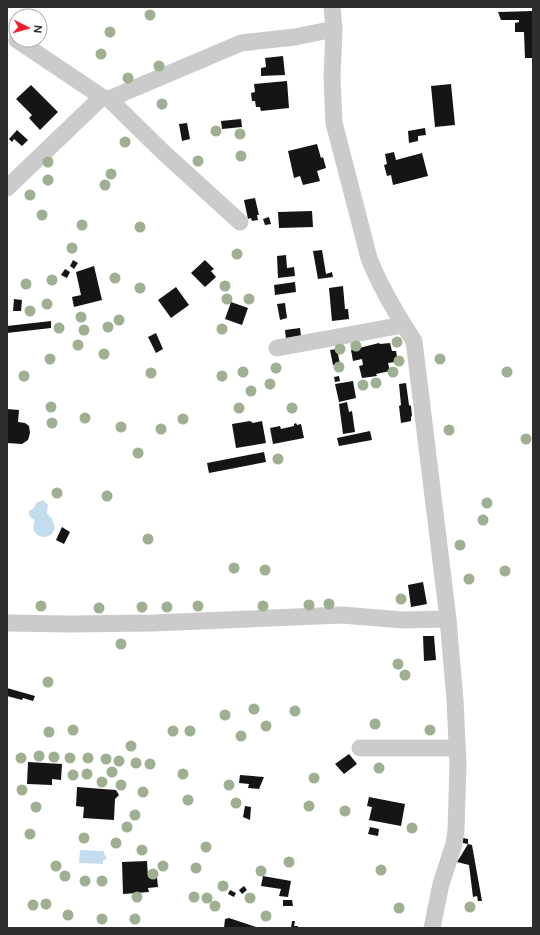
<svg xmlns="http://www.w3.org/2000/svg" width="540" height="935" viewBox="0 0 540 935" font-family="'DM Sans',sans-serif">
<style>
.water{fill:#c4ddee}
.building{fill:#151515}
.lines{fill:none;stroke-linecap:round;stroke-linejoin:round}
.minor{stroke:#cbcbcb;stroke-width:17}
.tree{fill:#9faf91}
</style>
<rect width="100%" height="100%" fill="#fff"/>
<path class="water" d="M43 500 48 505 47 513 52 519 55 528 52 534 46 537C35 537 31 530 35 520 31 518 28 516 29 511L34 508 36 503Z
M80 850 104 851V854L107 858 103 861V864L79 863Z"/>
<path class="building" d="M533 11V58H525L524 32H515V23L519 22V16V20H501L498 12Z
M283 56 285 75 261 76V68L266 67 265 58Z
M287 81 289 108 261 111 260 107H256L255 101H252L251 93 255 92 254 84Z
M451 84 455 125 435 127 431 86Z
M31 85 58 112 40 130 29 118 32 115 16 99Z
M241 119 242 127 222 129 221 121Z
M187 123 190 139 182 141 179 124Z
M425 128 426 135 418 136V141L409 143 408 131Z
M17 130 28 140 22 146 14 139 12 142 9 139Z
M317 144 321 158 323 157 326 168 317 171 320 181 303 185 300 176 294 178 288 151Z
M394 152 396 160 422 153 428 176 393 185 391 175 387 176 384 165 387 164 385 154Z
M255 198 259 215H257L258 220 252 221 251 218 248 219 244 200Z
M312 211 313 227 279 228 278 212Z
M269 217 271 224 265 225 263 219Z
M322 250 326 274 332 272 333 277 318 279 313 251Z
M286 255 287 268 294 267 295 276 278 278 277 256Z
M73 260 78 263 74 269 70 266Z
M205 260 214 269 211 271 216 277 205 287 191 273Z
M94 266 102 300 74 307 72 297 81 295 76 272Z
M65 269 70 272 67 278 61 275Z
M295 282 296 292 275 295 274 285Z
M343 286 345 309H348L349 319 332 321 329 288Z
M176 287 189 305 171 318 158 300Z
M14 299 22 300 21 311H13Z
M231 302 248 308 242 325 225 319Z
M285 303 287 318 280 320 277 304Z
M51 321V328L7 333V326Z
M300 328 301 336 286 339 285 330Z
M156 333 163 349 156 353 148 337Z
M379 343 380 344 390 343 392 351H396L397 357 395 358V362L388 363 390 371 376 374 377 376 362 378 359 366 363 365 362 359 353 361 351 350Z
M337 349 340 364 333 365 330 350Z
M339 376 340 381 335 382 334 377Z
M353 381 356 398 339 402 335 384Z
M406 383 409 405 411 406 412 416 411 417V421L401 423 399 406 401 405 399 384Z
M347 402 349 412 352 411 355 432 343 434 339 404Z
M7 409 19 410 18 422 25 423 29 426 30 433 28 440 22 444 7 443Z
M250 421 253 423 262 421 266 443 236 448 232 424Z
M296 423 297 425 301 424 304 438 273 444 270 428 280 426 281 429 294 426V424Z
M370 431 372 440 339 446 337 438Z
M264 452 266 462 209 473 207 463Z
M62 527 70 532 64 544 56 540Z
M423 582 427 604 411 607 408 585Z
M423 636H434L436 660 424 661Z
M7 688 35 696 33 701 23 698 22 700 7 696Z
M349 754 357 764 344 774 335 764Z
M28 762 62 764 61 780 52 779V785L27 784Z
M240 775 264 777 259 789 248 788 249 784 239 783Z
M77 787 116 790 119 795 115 799 114 820 83 818 84 807 76 806Z
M369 797 405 804 401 826 369 820 372 807 367 806Z
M245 806 251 807 250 820 243 817Z
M370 827 379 829 378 836 368 834Z
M463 838 468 839V844L463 843Z
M468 844 472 845 482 901H478L477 896 473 897 469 865 457 862Z
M147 861 148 877H157L158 887 148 888 149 892 123 894 122 862Z
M263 876 291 881 288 897 279 896 281 889 261 886Z
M244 886 247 890 242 894 239 890Z
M230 890 236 893 234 897 228 894Z
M283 900H292L293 906H283Z
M229 918 259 928H224L225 919Z
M292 921H295L294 926H298V928H291Z"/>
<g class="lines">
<path class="minor" d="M332 7 334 29 332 77 334 123 369 258C380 287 397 315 414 341L448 619 455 700 458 764 456 830 454 844 441 884 432 928
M17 40 102 97 109 99 241 43 295 37 334 29
M109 99 163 152 240 222
M7 188 102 97
M277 348 403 325
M7 623 71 624 153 623 342 615 402 620 448 619
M360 748H457"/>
</g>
<g class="tree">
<circle cx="150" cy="15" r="5.5"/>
<circle cx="110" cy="32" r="5.5"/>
<circle cx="101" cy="54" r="5.5"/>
<circle cx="159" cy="66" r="5.5"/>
<circle cx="128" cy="78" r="5.5"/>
<circle cx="162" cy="104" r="5.5"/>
<circle cx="216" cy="131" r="5.5"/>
<circle cx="240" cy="134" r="5.5"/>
<circle cx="125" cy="142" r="5.5"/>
<circle cx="241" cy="156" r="5.5"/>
<circle cx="198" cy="161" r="5.5"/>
<circle cx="48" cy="162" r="5.5"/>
<circle cx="111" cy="174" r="5.5"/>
<circle cx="48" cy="180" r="5.5"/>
<circle cx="105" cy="185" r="5.5"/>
<circle cx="30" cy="195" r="5.5"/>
<circle cx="42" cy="215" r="5.5"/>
<circle cx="82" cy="225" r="5.5"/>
<circle cx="140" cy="227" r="5.5"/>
<circle cx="72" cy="248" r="5.5"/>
<circle cx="237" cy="254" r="5.5"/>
<circle cx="115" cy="278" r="5.5"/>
<circle cx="52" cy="280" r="5.5"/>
<circle cx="26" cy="284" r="5.5"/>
<circle cx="225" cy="286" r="5.5"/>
<circle cx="140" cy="288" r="5.5"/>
<circle cx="227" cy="299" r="5.5"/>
<circle cx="249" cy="299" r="5.5"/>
<circle cx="47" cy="304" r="5.5"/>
<circle cx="30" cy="311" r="5.5"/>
<circle cx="81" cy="317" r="5.5"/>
<circle cx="119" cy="320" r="5.5"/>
<circle cx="108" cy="327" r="5.5"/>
<circle cx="59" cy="328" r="5.5"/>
<circle cx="222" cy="329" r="5.5"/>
<circle cx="84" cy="330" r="5.5"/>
<circle cx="397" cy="342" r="5.5"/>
<circle cx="78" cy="345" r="5.5"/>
<circle cx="356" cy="346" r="5.5"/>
<circle cx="340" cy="349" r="5.5"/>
<circle cx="104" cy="354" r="5.5"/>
<circle cx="50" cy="359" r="5.5"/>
<circle cx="440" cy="359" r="5.5"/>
<circle cx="399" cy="361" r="5.5"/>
<circle cx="339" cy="367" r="5.5"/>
<circle cx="276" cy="368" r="5.5"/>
<circle cx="243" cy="372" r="5.5"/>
<circle cx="393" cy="372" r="5.5"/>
<circle cx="507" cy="372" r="5.5"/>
<circle cx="151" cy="373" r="5.5"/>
<circle cx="24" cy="376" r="5.5"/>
<circle cx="222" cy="376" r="5.5"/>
<circle cx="376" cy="383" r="5.5"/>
<circle cx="270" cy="384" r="5.5"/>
<circle cx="363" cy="385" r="5.5"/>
<circle cx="251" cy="391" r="5.5"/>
<circle cx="51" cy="407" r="5.5"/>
<circle cx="239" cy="408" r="5.5"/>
<circle cx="292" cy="408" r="5.5"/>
<circle cx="85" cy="418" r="5.5"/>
<circle cx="183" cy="419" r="5.5"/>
<circle cx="52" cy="423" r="5.5"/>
<circle cx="121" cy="427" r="5.5"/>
<circle cx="161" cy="429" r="5.5"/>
<circle cx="449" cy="430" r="5.5"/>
<circle cx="526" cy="439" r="5.5"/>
<circle cx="138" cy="453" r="5.5"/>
<circle cx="278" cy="459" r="5.5"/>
<circle cx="57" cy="493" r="5.5"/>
<circle cx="107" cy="496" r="5.5"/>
<circle cx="487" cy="503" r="5.5"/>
<circle cx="483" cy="520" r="5.5"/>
<circle cx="148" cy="539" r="5.5"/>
<circle cx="460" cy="545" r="5.5"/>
<circle cx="234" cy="568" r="5.5"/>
<circle cx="265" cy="570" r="5.5"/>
<circle cx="505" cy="571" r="5.5"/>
<circle cx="469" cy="579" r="5.5"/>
<circle cx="401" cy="599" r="5.5"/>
<circle cx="329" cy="604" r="5.5"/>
<circle cx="309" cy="605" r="5.5"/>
<circle cx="41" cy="606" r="5.5"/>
<circle cx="198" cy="606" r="5.5"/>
<circle cx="263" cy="606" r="5.5"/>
<circle cx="142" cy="607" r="5.5"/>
<circle cx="167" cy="607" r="5.5"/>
<circle cx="99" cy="608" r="5.5"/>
<circle cx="121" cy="644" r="5.5"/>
<circle cx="398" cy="664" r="5.5"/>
<circle cx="405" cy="675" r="5.5"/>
<circle cx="48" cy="682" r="5.5"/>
<circle cx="254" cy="709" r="5.5"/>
<circle cx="295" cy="711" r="5.5"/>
<circle cx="225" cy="715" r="5.5"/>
<circle cx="375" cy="724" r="5.5"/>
<circle cx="266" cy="726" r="5.5"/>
<circle cx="73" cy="730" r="5.5"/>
<circle cx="430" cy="730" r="5.5"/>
<circle cx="173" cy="731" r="5.5"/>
<circle cx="190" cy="731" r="5.5"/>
<circle cx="49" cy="732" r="5.5"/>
<circle cx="241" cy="736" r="5.5"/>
<circle cx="131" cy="746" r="5.5"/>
<circle cx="39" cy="756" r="5.5"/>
<circle cx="54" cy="757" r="5.5"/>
<circle cx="21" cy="758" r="5.5"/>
<circle cx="70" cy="758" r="5.5"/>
<circle cx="88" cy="758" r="5.5"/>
<circle cx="106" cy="759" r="5.5"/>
<circle cx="119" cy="761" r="5.5"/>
<circle cx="136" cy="763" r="5.5"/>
<circle cx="150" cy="764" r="5.5"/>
<circle cx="379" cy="768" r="5.5"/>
<circle cx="112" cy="772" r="5.5"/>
<circle cx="87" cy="774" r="5.5"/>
<circle cx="183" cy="774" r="5.5"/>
<circle cx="73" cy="775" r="5.5"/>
<circle cx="314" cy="778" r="5.5"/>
<circle cx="102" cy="782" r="5.5"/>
<circle cx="121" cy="785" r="5.5"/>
<circle cx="229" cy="785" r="5.5"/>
<circle cx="22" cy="790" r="5.5"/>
<circle cx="143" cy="792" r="5.5"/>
<circle cx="188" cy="800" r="5.5"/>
<circle cx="236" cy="803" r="5.5"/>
<circle cx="309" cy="806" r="5.5"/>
<circle cx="36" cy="807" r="5.5"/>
<circle cx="345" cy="811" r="5.5"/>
<circle cx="135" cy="815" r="5.5"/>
<circle cx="127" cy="827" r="5.5"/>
<circle cx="412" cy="828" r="5.5"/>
<circle cx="30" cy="834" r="5.5"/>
<circle cx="84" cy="838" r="5.5"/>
<circle cx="116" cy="843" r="5.5"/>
<circle cx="206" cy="847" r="5.5"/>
<circle cx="142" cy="850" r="5.5"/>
<circle cx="289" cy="862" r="5.5"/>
<circle cx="56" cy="866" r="5.5"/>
<circle cx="163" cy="866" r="5.5"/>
<circle cx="196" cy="868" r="5.5"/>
<circle cx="381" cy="870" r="5.5"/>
<circle cx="261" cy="871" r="5.5"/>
<circle cx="153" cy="874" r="5.5"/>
<circle cx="65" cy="876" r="5.5"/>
<circle cx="85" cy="881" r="5.5"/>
<circle cx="102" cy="881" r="5.5"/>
<circle cx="223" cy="886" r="5.5"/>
<circle cx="137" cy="897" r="5.5"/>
<circle cx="194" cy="897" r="5.5"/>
<circle cx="207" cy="898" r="5.5"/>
<circle cx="250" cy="898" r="5.5"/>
<circle cx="46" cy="904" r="5.5"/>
<circle cx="33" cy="905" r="5.5"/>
<circle cx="215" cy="906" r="5.5"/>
<circle cx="470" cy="907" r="5.5"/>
<circle cx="399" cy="908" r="5.5"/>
<circle cx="68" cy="915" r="5.5"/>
<circle cx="266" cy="916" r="5.5"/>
<circle cx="102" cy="919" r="5.5"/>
<circle cx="135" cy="919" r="5.5"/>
</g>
<rect width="540" height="935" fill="none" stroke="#2e2e2e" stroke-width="16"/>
<g transform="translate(28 28) rotate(96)"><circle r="19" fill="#ffffff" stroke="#ababab"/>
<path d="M0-3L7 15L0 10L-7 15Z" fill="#f3212d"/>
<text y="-6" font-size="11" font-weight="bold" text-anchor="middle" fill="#2e2e2e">N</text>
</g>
</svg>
